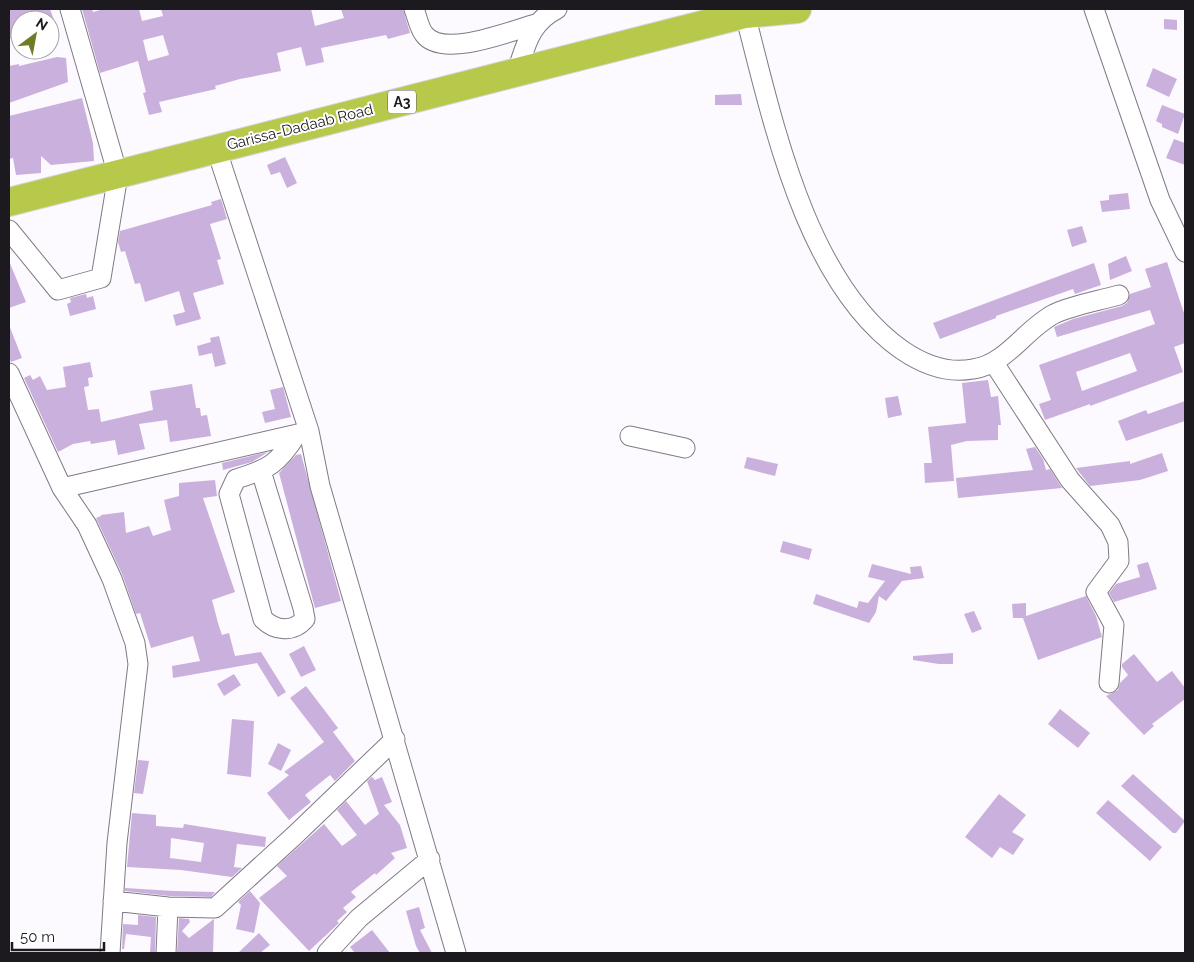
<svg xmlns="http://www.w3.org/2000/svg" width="1194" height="962" viewBox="0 0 1194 962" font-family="Raleway,sans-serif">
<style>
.building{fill:#cab0dc;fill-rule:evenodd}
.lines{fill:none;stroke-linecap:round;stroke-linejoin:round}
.minor-casing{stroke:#807a85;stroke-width:21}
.highway-casing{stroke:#d6d6d6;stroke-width:30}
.minor{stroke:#fff;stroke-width:19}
.highway{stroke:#b8c84a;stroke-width:28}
.labels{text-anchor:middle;stroke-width:4;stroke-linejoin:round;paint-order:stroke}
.shield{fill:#fff;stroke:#605f62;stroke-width:1}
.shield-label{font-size:14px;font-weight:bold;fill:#1c1a1e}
.street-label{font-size:15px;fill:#1c1a1e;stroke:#fff}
</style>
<rect width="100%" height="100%" fill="#fcf9ff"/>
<path class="building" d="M9 9H50L54 20H20V35L9 39Z
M82 9H92L93 12 104 9H139L142 21 163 16 161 9H311L315 26 344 18 341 9H403L410 33 388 39 386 35 321 48 324 62 306 66 301 47 277 53 281 71 240 79 215 86 216 89 159 102 162 112 149 115 143 93 146 92 138 61 100 73ZM163 35 169 55 148 61 143 40Z
M1164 19 1177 20V30L1164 29Z
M57 57 66 58 68 82 9 103V66L19 64V66Z
M1153 68 1177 79 1169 97 1146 86Z
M741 94 742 105H715V95Z
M82 98 93 143 94 161 51 165 41 156V173L16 175 13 158 9 159V116Z
M1162 105 1185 114 1178 134 1162 127V124L1156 121Z
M1174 139 1185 143V165L1166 158Z
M285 157 297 183 287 188 280 172 271 175 267 165Z
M1128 193 1130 209 1102 212 1100 201 1109 200V195Z
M221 199 227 219 210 224 221 259 217 260 224 284 193 293 201 319 176 326 173 315 185 312 179 291 145 302 140 283 135 284 125 251 121 252 118 242 120 231 212 205 211 202Z
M1082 226 1087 242 1072 247 1067 230Z
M1126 256 1132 271 1110 280 1108 264Z
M9 261 26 302 9 308Z
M1167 262 1185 316V343L1174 347 1183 372 1090 406V404L1045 420 1039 404 1051 400 1039 365 1155 324 1150 310 1057 337 1054 327 1073 319 1122 306 1127 303 1130 294 1151 287 1145 269ZM1130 353 1137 371 1082 391 1076 372Z
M1094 263 1101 285 1075 294 1073 289 996 316V318L940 339 933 323Z
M86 294 87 298 93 296 96 309 70 316 67 304 71 302 70 298Z
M9 325 22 358 11 362 9 357Z
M219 336 226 364 215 367 212 353 199 356 197 346 211 342 210 338Z
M90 362 93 377 88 378 89 386 84 387 88 410 99 409 101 422 153 410 150 391 192 384 196 408H200L201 416 207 415 211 436 170 442 167 420 139 424 145 449 118 455 115 440 91 444 90 441 73 444 58 452 24 378 30 375 33 380 40 376 47 390 66 387 63 367Z
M988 380 991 397 998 396 1001 425H998V440L967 441 951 445 954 481 925 483 924 463H932L928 427 966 423 962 383Z
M283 387 291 417 265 423 262 412 275 409 270 390Z
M898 396 902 415 888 418 885 398Z
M1185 401V421L1126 441 1118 421 1146 410 1148 414Z
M1035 447 1043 459 1046 470 1050 469 1062 488 958 498 956 478 1033 470 1026 449Z
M268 452 252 462 223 470 222 463Z
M1162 453 1168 471 1140 480 1090 486 1076 468 1130 461V464Z
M301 454 341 601 315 608 279 473 296 455Z
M747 457 778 464 775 476 744 468Z
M215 480 217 496 203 498 235 592 212 600 218 623 222 635 229 633 235 656 261 652 286 692 278 697 257 663 173 678 172 666 200 661 193 636 151 648 140 613 136 614 122 574 96 518 101 516V515L124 512 126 533 149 526 153 536 171 530 164 500 179 496V483Z
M783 541 812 549 809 560 780 552Z
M1148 562 1157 589 1114 602 1109 593 1116 584 1140 577 1137 565Z
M872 564 911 574 910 567 921 566 924 578 902 581 886 601 879 596 876 612 869 623 813 604 816 594 857 608 859 601 868 603 885 581 868 577Z
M1086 596 1096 616 1102 637 1038 660 1023 618H1013L1012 604 1026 603V616Z
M974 611 982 629 972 633 964 614Z
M304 646 316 670 301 677 289 654Z
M953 653V664H939L913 660V656Z
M1134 654 1157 682 1172 671 1185 688V699L1152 724 1154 726 1144 735 1106 696 1118 690 1120 683 1128 675 1122 667V664Z
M234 674 241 685 224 696 217 684Z
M306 686 338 728 333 732 355 761 335 781 330 775 305 795 311 802 289 820 267 793 289 775 284 772 324 742 290 698Z
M1060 709 1090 733 1078 748 1048 724Z
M232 719 254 721 251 777 227 774Z
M278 743 291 750 281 771 268 764Z
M138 760 149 761 143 794 134 793Z
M1133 774 1185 821 1176 833H1173L1121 786Z
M372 777 375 780 382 777 392 802 384 805 400 825 407 848 391 853 395 858 376 875 375 873 351 892 356 897 343 908 347 912 337 921 339 923 309 951 259 898 287 876 277 866 324 824 342 846 357 835 337 810 346 801 365 825 379 814 367 781Z
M999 794 1026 815 1012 832 1024 839 1013 855 1000 847 992 858 965 837Z
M1108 800 1162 847 1150 861 1096 813Z
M132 813 156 815V826L183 828 184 824 266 837 265 847 237 844 234 867 242 868 232 877 181 870 127 867ZM171 838 204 843 201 862 170 858Z
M125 888 174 891 215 892 211 897 169 896 125 891Z
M250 891 260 903 254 933 236 929 241 905 238 902Z
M419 907 425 928 420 930 432 953H420L416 946 406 911Z
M138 915 156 917 155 953H150L151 937 126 934 124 949H122L123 924 138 925Z
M179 918 189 919 190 922 182 931 189 938 214 919 213 953H177Z
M372 930 390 953H355L350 947Z
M259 933 270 945 260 953H238Z"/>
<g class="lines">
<g class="minor-casing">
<path id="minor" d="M414 9C417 16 419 28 424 34 442 59 511 31 535 24
M1094 9 1160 200 1185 252
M745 14C773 122 806 283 902 350 924 365 947 374 973 369 1007 364 1025 329 1054 314 1073 305 1098 301 1119 295
M516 74C526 46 529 23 557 9
M216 148 309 431 320 486 456 953
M9 230 58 290 101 278 118 175 70 9
M994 363 1070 480 1110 525 1118 542 1119 561 1096 592 1114 625 1109 683
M9 373 62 488 87 525 112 579 135 643 138 664 117 843 110 953
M630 436 685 448
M261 471 303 608 305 619C293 633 275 631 263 619L229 494 236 479C269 469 278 464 297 434
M62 488 302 433
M113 901 168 907 215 908 295 835 395 739
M166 953 168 907
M327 953 359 918 430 859"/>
</g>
<g class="highway-casing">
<path id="highway" d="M9 202 745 14 797 9"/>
</g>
<use href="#minor" class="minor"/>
<use href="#highway" class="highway"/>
</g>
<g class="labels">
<rect class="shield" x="388" y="90.5" width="28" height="23" rx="4"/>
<g class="shield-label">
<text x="402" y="107">A3</text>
</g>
<g class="street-label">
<text transform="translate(300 127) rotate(-14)" y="5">Garissa-Dadaab Road</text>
</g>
</g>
<rect width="1194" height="962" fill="none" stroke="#1c1a1e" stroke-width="20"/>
<g transform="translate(35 35) rotate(32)"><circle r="24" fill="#ffffff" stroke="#a4a3a5"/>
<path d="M0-4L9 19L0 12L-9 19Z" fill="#717b27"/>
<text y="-8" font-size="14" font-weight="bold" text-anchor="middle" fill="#1c1a1e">N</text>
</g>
<path d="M12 942v8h92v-8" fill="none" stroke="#1c1a1e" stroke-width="2.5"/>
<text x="20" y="942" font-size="15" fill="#1c1a1e" stroke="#ffffff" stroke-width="4" paint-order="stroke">50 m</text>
</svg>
